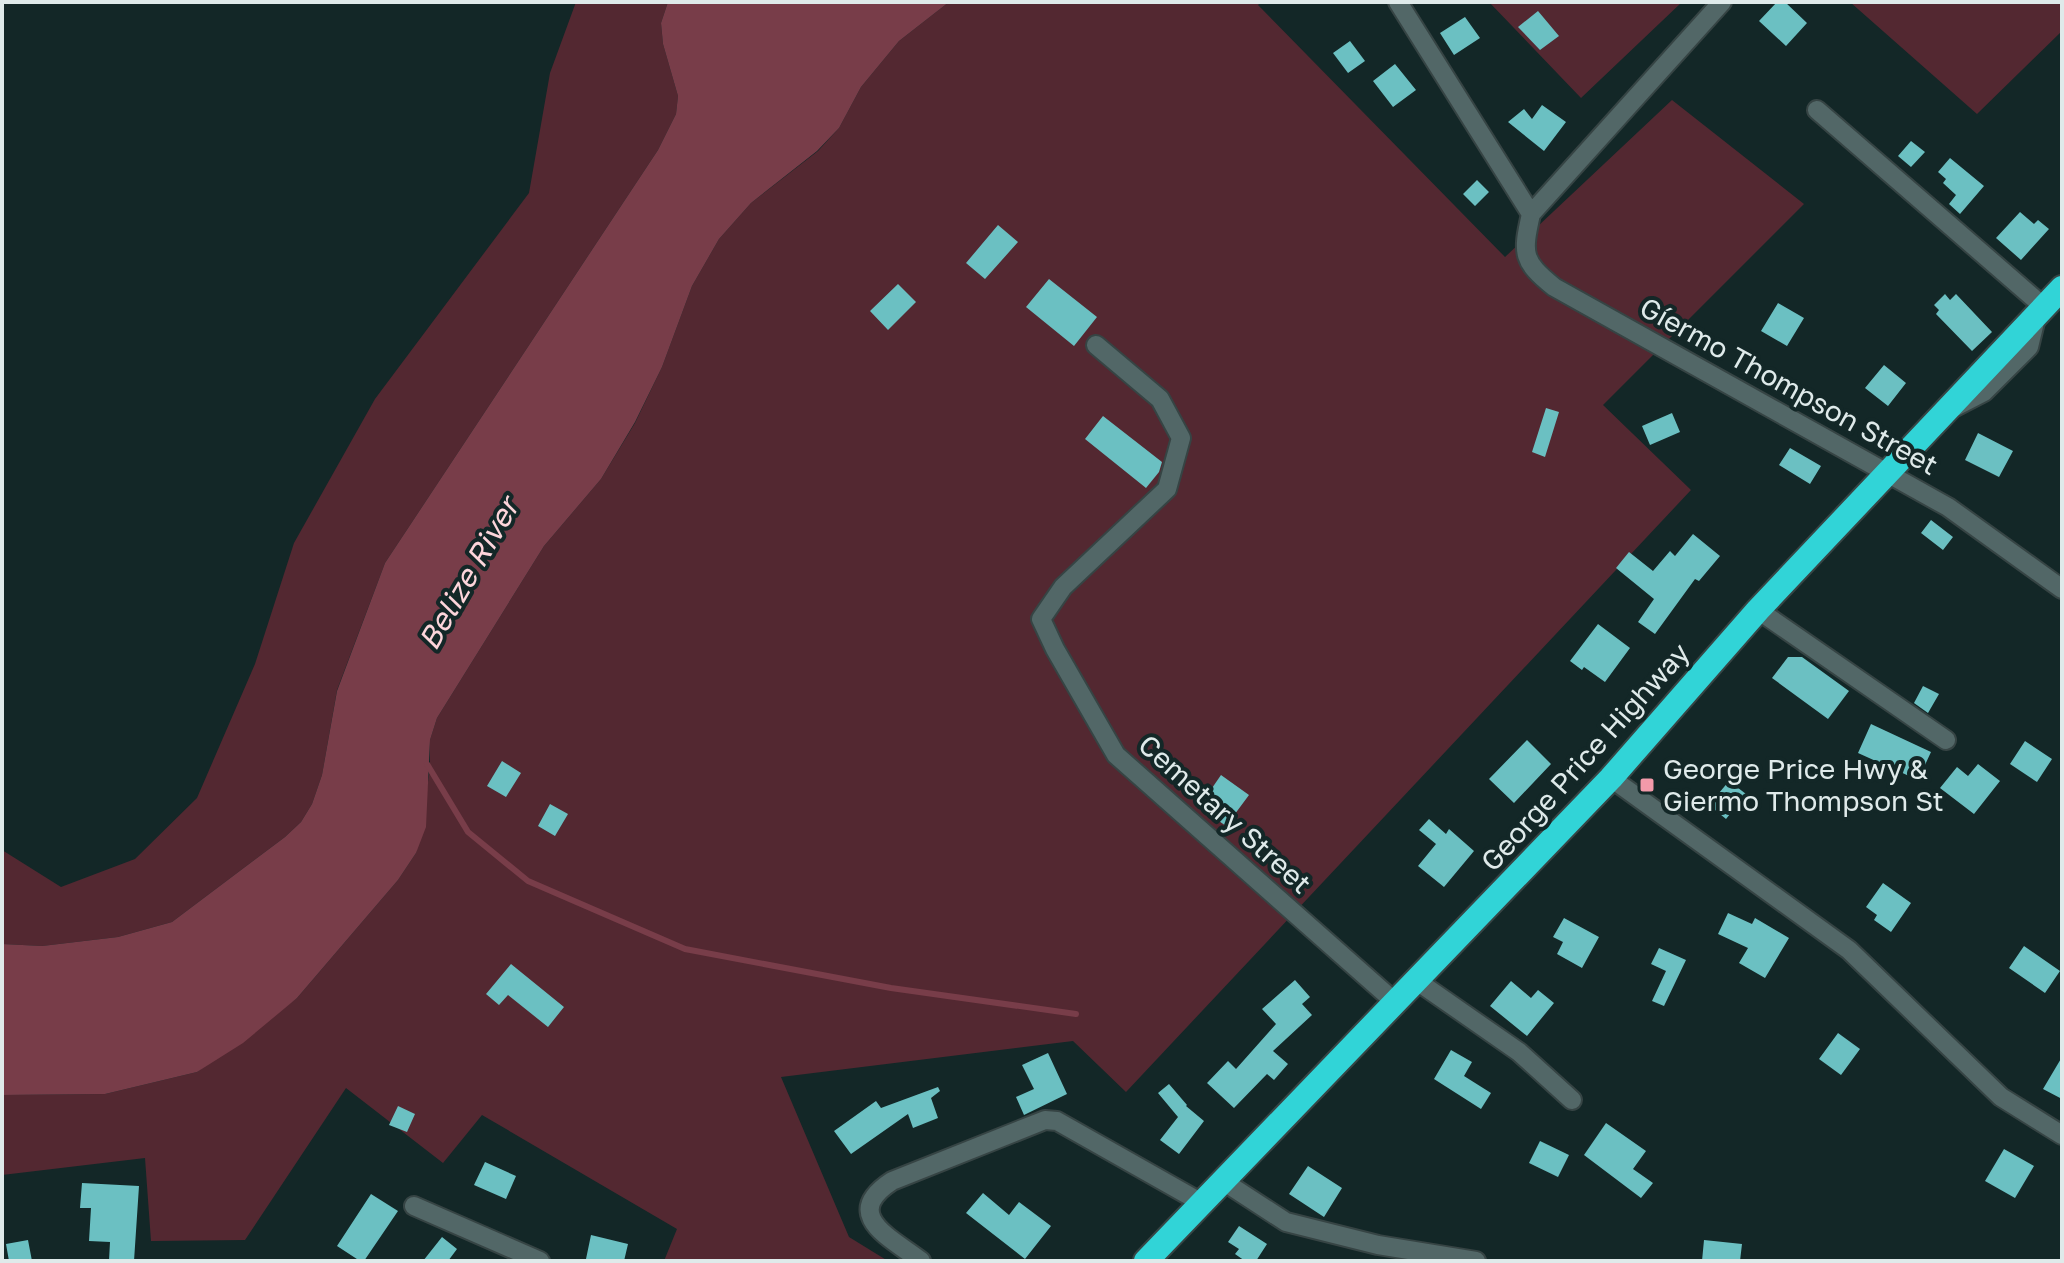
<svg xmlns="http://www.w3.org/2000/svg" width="2064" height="1263" viewBox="0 0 2064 1263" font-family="'Golos Text',sans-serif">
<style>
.green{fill:#532831}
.water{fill:#783d49}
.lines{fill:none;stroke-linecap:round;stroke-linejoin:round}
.stream{stroke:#783d49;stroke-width:6}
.building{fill:#6bc0c2}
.minor-casing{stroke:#364444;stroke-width:22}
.highway-casing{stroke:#364444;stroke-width:28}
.minor{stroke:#526767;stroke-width:18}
.highway{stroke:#31d4d7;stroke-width:24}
.poi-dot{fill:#f39aaa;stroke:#132727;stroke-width:3}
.labels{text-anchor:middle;stroke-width:8;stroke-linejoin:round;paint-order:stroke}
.street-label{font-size:28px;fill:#dfeaea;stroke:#132727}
.poi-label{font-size:28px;fill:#dfeaea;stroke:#132727;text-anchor:start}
.water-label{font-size:30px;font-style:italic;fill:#fdd5db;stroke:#132727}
</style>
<rect width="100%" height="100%" fill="#132727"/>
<path class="green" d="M576 2H668L661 23 663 44 678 96 676 114 658 150 385 563 337 690 322 775 312 804 301 822 285 837 172 922 118 937 42 946 2 944V850L61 887 135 859 197 798 255 664 294 543 375 399 529 193 550 73Z
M949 2H1261L1258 5 1505 257 1672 100 1804 204 1603 405 1691 490 1126 1092 1073 1041 781 1077 849 1237 888 1261H664L677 1229 482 1115 443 1163 346 1088 245 1240 151 1241 145 1158 2 1175V1095L105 1094 197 1072 297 998 398 880 416 853 430 770V740L437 718 544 546 601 479 635 423 662 367 692 286 719 239 751 203 818 151 839 128 861 87 899 41Z
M1489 2H1682L1581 98Z
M1850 2H2062V31L1977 114Z"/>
<path class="water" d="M668 2H949L899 41 861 87 839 128 817 151 751 203 719 239 692 286 662 367 635 422 601 479 544 546 437 718 430 740 426 827 416 853 398 880 297 998 243 1043 197 1072 105 1094 2 1095V944L42 946 118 937 172 922 285 837 301 822 312 804 322 775 337 691 385 563 658 150 676 114 678 96 663 44 661 23Z"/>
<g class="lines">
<path class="stream" d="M427 764 468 832 528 881 685 949 891 988 1076 1014"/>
</g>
<path class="building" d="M1777 2H1785L1807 23 1786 46 1759 21Z
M1538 11 1559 36 1540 50 1518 27Z
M1465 17 1480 38 1454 55 1440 33Z
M1350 41 1365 61 1348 73 1333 53Z
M1395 64 1416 90 1393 107 1373 81Z
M1542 105 1566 122 1544 151 1508 122 1524 109 1532 119Z
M1911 141 1925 152 1911 167 1898 156Z
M1950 158 1984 186 1960 214 1949 204 1956 195 1943 183 1946 179 1938 172Z
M1477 180 1489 192 1475 206 1463 194Z
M2020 212 2034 224 2038 220 2049 229 2021 260 1996 238Z
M998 225 1018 242 985 279 966 263Z
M1049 279 1097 317 1074 346 1026 307Z
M898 284 916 302 888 330 870 311Z
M1945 294 1950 300 1956 294 1992 332 1972 351 1936 314 1939 310 1934 305Z
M1778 303 1804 318 1787 346 1761 331Z
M1884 365 1906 383 1888 406 1865 388Z
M1546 408 1559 412 1545 457 1532 452Z
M1672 413 1680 432 1650 445 1642 426Z
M1103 416 1162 462 1159 472 1146 488 1085 439Z
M1978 433 2013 451 1999 477 1965 460Z
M1790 448 1821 466 1810 484 1779 465Z
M1931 520 1953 537 1943 550 1921 533Z
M1693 534 1720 556 1699 581 1695 579 1655 634 1638 622 1654 599 1616 568 1629 552 1653 571 1670 551 1675 556Z
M1598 624 1630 648 1605 682 1584 667 1582 670 1570 661Z
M1788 657H1802L1849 691 1828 719 1772 678Z
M1923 686 1939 694 1928 713 1914 703Z
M1871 724 1931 752 1918 780 1858 753Z
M1527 740 1551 764 1514 803 1489 779Z
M2025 741 2052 759 2037 782 2010 764Z
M502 761 521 773 506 797 487 786Z
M1978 764 2000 781 1974 814 1940 788 1957 767 1968 776Z
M1221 775 1249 795 1226 826 1199 807Z
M1729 781 1746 794 1726 819 1709 805Z
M550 804 568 814 555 836 538 826Z
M1429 819 1446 834 1449 829 1474 851 1444 887 1418 866 1436 844 1419 830Z
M1883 883 1911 903 1891 932 1874 920 1877 915 1866 907Z
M1728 913 1752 924 1755 918 1789 938 1765 978 1739 963 1748 948 1718 934Z
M1564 918 1599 937 1582 968 1557 954 1563 942 1553 937Z
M2024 946 2060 971 2045 993 2009 968Z
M1659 948 1686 960 1664 1006 1652 1001 1666 971 1651 964Z
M511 964 564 1007 548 1027 508 995 499 1005 486 994Z
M1295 980 1310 997 1302 1004 1312 1015 1273 1051 1288 1064 1274 1080 1267 1074 1234 1108 1207 1083 1228 1061 1236 1069 1276 1024 1262 1009Z
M1511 981 1531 998 1538 990 1554 1003 1527 1036 1490 1006Z
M1838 1033 1860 1049 1841 1075 1819 1059Z
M1451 1050 1472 1062 1464 1076 1491 1093 1481 1109 1434 1079Z
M1048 1053 1067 1094 1024 1115 1016 1097 1034 1089 1022 1065Z
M2062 1057V1099L2043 1089Z
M1169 1084 1187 1105 1186 1106 1204 1121 1179 1154 1160 1140 1178 1117 1158 1093Z
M938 1087 940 1091 931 1098 938 1118 913 1128 908 1114 851 1154 834 1131 876 1101 881 1108Z
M398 1106 415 1114 407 1132 389 1125Z
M1606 1123 1646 1151 1633 1169 1653 1183 1641 1198 1584 1155Z
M1540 1141 1569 1155 1558 1177 1529 1163Z
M2004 1149 2034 1166 2015 1198 1985 1181Z
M485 1162 516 1176 506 1199 474 1185Z
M1308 1166 1342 1188 1324 1217 1289 1194Z
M82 1183 139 1186 134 1261H109L110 1242 89 1241 91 1208H80Z
M983 1193 1009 1215 1019 1202 1051 1226 1025 1259 966 1213Z
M371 1194 398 1211 364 1261H360L337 1246Z
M1239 1226 1267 1244 1256 1261H1245L1235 1254 1239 1249 1228 1242Z
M591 1235 628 1244 624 1261 586 1259Z
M442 1237 457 1249 448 1261H423Z
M28 1240 32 1261H9L6 1244Z
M1704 1240 1742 1244 1740 1261H1702Z"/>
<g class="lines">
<g class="minor-casing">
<path id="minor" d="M1398 2 1531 214
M1722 2 1531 214C1522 254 1522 261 1554 287L1948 507 2062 589
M1817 110 2044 307
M1096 345 1160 399 1181 438 1167 489 1063 587 1041 619 1055 649 1116 755 1396 1003
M1955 407 1984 392 2029 347 2036 318
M1758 610 1946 740
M1611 778 1849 950 2001 1097 2062 1135
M1417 981 1519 1052 1572 1100
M1223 1181 1286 1222 1378 1245 1476 1261
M414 1206 540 1261
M921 1261C891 1238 840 1215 892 1181L1045 1120 1057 1121 1202 1203"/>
</g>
<g class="highway-casing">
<path id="highway" d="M1146 1261 1611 778 1758 610 2062 288"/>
</g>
<use href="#minor" class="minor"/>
<use href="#highway" class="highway"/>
</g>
<rect class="poi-dot" x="1639" y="777" width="16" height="16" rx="4"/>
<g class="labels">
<g class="street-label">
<text transform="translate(1789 386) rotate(29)" y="10">Gíermo Thompson Street</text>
<text transform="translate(1585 757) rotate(-48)" y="10">George Price Highway</text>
<text transform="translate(1225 814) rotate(42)" y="10">Cemetary Street</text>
</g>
<g class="poi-label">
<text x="1663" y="779">George Price Hwy &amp;<tspan x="1663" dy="32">Giermo Thompson St</tspan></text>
</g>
<g class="water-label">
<text transform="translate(469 574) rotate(-60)" y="10">Belize River</text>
</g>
</g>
<rect width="2064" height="1263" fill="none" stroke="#dfeaea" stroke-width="8"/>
</svg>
